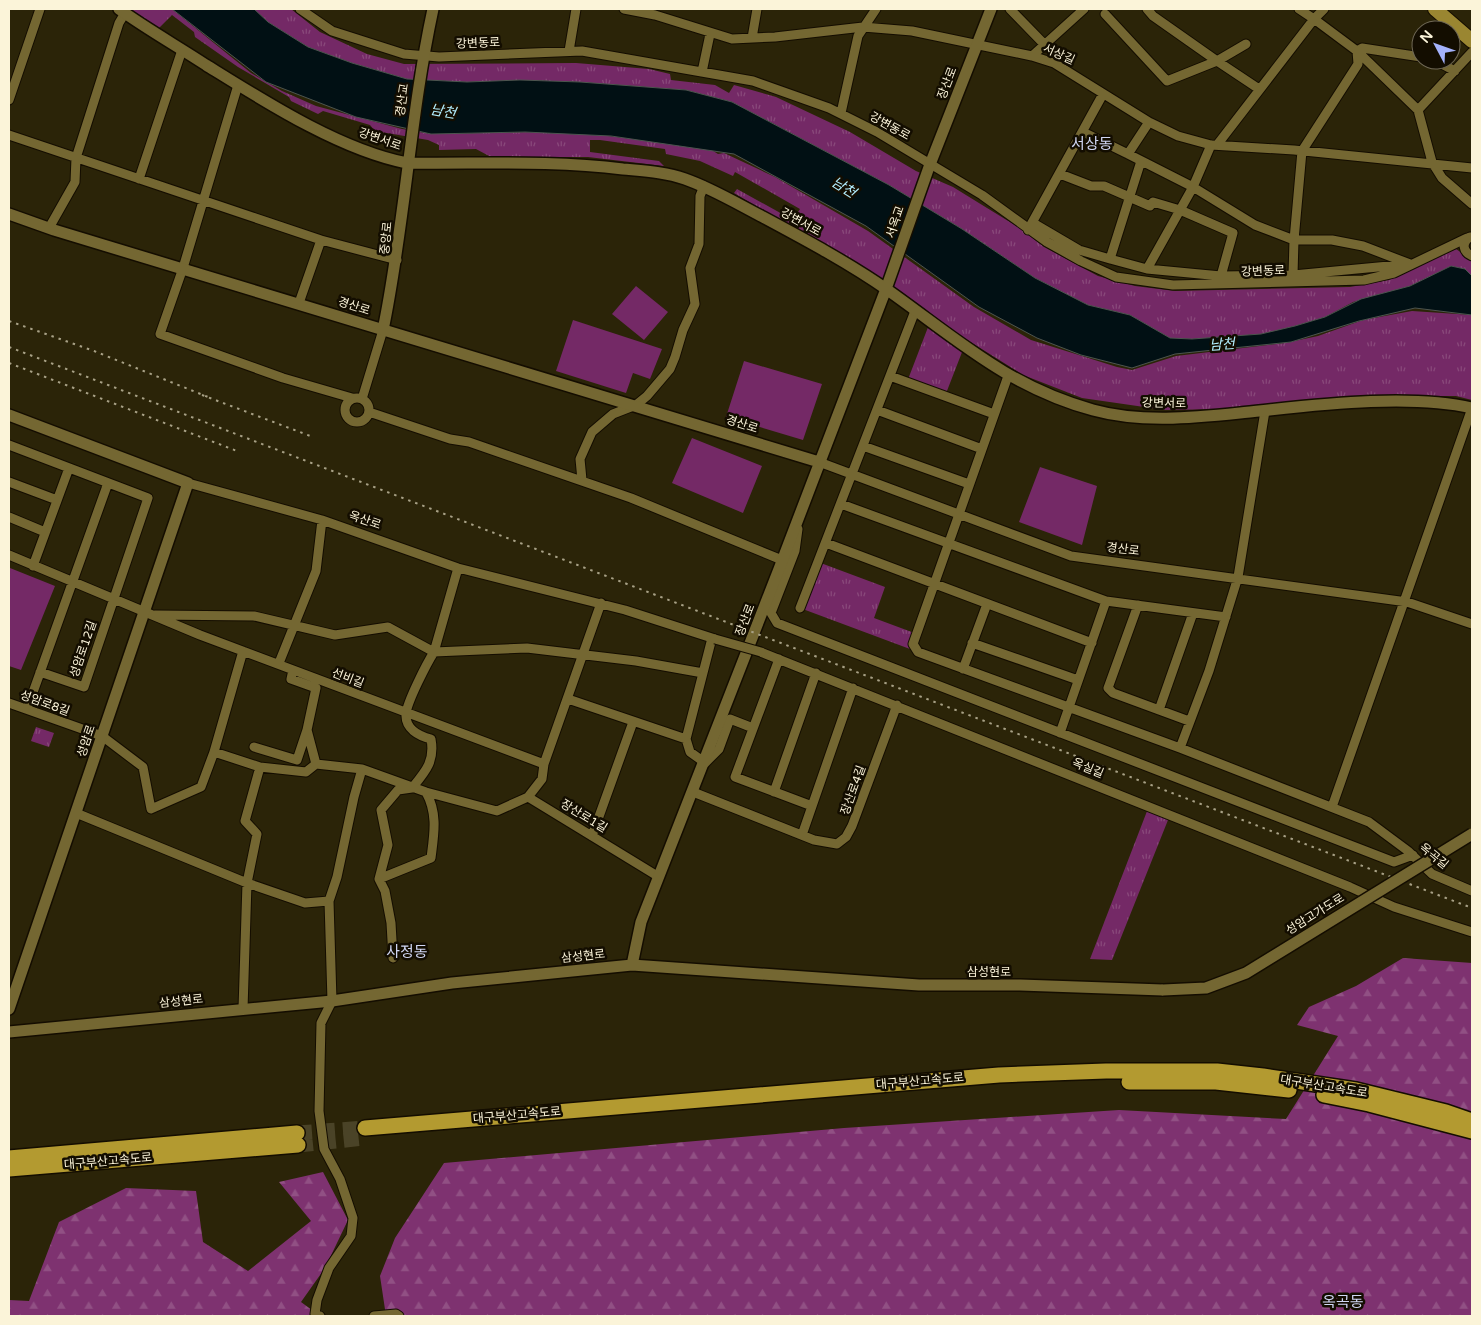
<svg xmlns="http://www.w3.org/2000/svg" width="1481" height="1325" viewBox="0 0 1481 1325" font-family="'Varela Round','Noto Sans KR',sans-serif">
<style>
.grass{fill:#742966}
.forest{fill:url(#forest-firs)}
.park{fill:url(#park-tufts)}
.water{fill:#011014;stroke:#4c544f}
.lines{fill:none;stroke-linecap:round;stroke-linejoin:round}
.highway-tunnel{stroke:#4a4327;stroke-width:15;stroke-dasharray:15 8;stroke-linecap:butt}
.street-casing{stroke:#140d00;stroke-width:11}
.secondary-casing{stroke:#140d00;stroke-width:14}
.primary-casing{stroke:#140d00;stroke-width:16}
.highway-casing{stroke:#140d00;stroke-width:18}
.street{stroke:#746732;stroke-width:9}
.secondary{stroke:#746732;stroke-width:11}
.primary{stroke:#9a8631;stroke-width:14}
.highway{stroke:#b39a30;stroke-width:15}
.rail{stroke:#a8a186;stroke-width:2;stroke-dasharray:2.5 5;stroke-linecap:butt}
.street-bridge-casing{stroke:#140d00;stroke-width:11;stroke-linecap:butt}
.secondary-bridge-casing{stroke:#140d00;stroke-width:14;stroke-linecap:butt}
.street-bridge{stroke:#746732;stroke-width:9}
.secondary-bridge{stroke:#746732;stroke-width:11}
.labels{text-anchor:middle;stroke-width:5;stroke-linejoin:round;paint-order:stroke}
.street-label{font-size:12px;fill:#fbf4d9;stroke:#130d00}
.water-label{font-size:14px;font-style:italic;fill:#b3efff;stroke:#130d00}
.quarter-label{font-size:15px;fill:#d0d6f3;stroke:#130d00}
</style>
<defs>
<pattern id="forest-firs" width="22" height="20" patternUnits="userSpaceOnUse" patternTransform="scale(1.25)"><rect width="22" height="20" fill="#7e3270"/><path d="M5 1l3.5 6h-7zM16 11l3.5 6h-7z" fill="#915084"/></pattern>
<pattern id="park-tufts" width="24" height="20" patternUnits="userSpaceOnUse" patternTransform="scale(1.25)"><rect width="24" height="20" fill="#742966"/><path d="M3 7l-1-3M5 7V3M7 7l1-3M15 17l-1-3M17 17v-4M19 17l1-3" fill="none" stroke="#89497b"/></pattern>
</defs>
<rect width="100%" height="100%" fill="#2b2408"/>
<path class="grass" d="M636 286 668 312 644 340 612 314Z
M573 320 662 349 650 379 633 373 626 393 556 371Z
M744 361 822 384 803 440 726 417Z
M692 438 762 466 743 513 672 483Z
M1040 467 1097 486 1082 545 1019 522Z
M10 568 55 586 21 670 9 666Z"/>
<path class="forest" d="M1403 958 1472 963V1316H386L380 1276 395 1238 444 1163 844 1128 1119 1110 1286 1119 1338 1036 1297 1025 1309 1007 1356 986Z
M323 1172 348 1220 325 1268 301 1302 320 1316H9V1300L29 1301 59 1222 126 1188 196 1191 203 1242 248 1271 311 1221 279 1182Z"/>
<path class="park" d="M130 9H172L251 73 282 91 316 106 402 129 431 134 535 132 583 133 674 144 710 149 718 154 724 153 775 177 868 231 974 307 1031 340 1117 367 1132 370 1176 356 1285 343 1318 336 1363 320 1412 311 1472 315V400L1456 396H1357L1227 409 1165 410 1082 398 1023 375 961 336 899 290 734 193 737 189 793 220 800 209 735 172 733 176 700 161 666 154 665 149 600 140H590V152L659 161 664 166 588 157H491L476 149 439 150V145L428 140 375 131 370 125 323 111 318 114 291 101 289 97 238 67 195 37 194 32 172 15 159 28Z
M254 9H291L320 32 367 54 404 64 576 63 649 69 670 74 671 80 715 85 729 93 734 85 776 97 850 132 916 171 953 187 987 208 1018 227 1044 247 1098 276 1135 286 1175 291 1350 287 1389 280 1456 249 1472 260V276L1465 269 1451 266 1410 286 1353 302 1325 317 1295 326 1261 334 1192 339 1170 338 1130 315 1088 305 1035 278 962 229 889 185 732 102 686 90 580 82 520 80 467 82 407 79 352 63 308 47 268 22Z
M930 322 964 347 945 396 907 382Z
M818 562 885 587 874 618 917 634 918 652 800 608Z
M36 727 54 733 49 747 31 741Z
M1149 806 1170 815 1112 960 1090 959Z"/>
<path class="water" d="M172 9H254L268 22 308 47 352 63 407 79 467 82 520 80 580 82 686 90 732 102 889 185 962 229 1035 278 1088 305 1130 315 1170 338 1192 339 1261 334 1295 326 1325 317 1361 299 1410 286 1451 266 1465 269 1472 276V315L1415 308 1359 321 1291 342 1175 354 1132 368 1081 355 1037 338 979 307 866 226 734 154 611 136 525 132 431 134 356 117 266 82Z"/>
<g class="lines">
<path class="highway-tunnel" d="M297 1133 365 1128
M298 1145 365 1138"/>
<g class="street-casing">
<path id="street" d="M300 9 332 31 404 54 439 57 582 51 753 81 829 108 877 132 982 195 1047 242 1081 261 1116 277 1173 285 1364 280 1394 273 1467 238
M624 9 655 15 732 39 775 37 863 27 912 31 1032 56 1054 63 1149 122 1178 136 1211 145 1294 150 1472 168
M1010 9 1044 44
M1105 14 1167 81 1217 61 1153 16 1147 9
M752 38 757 9
M1246 44 1217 61 1259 89
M569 51 576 9
M1032 56 1084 9
M1421 57 1362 48 1357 51 1418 110 1432 162 1442 178 1472 204
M1434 60 1455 71
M702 72 710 34
M238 85 183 268 160 334 283 378 352 398
M9 100 40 9
M1418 110 1472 52
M841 113 858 36 876 9
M1083 132 1128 154 1149 122
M9 135 321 240 397 260
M1211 145 1193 187 1255 225 1294 240 1302 151 1358 64 1357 51 1314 19 1324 9
M1217 145 1314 19 1299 9
M1128 154 1193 187 1147 269 1110 259 1141 161
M1060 174 1091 186H1104L1150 206 1153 202 1180 210 1233 233 1221 276 1147 269
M139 179 182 50
M1033 223 1079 250 1110 259
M49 228 75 182 76 158 119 23 125 13
M1028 230 1103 94
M1470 237C1461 243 1463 252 1472 256
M1221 276 1293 275 1294 240H1332L1363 246 1410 264 1293 275
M299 303 321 240
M890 376 994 414
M1008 376 913 644 918 652 1180 748 1369 822 1408 851 1432 874 1472 891
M345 410a12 12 0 1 1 24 0a12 12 0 1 1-24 0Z
M362 399 383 330
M877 410 982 449
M369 412 450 439 469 442 631 498 782 560
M9 445 148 498 84 687 40 672
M863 446 969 484
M819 462 1071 556 1407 602 1472 624
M582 480 580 459 592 432 613 414 636 405 647 396 670 369 675 357 683 330 695 304 690 268 699 244 700 196 704 186
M9 482 57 500
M188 483 322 520 458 568 625 610 715 639
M841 504 1106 601 1226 617
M9 517 45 532
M798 529 795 551 771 613 777 623 1394 862 1413 855
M826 543 1092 643
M9 555 200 635 544 764
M33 566 69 468
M601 603 544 764 542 779 528 797 659 877
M1138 605 1108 688 1113 693 1189 721
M800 608 915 311
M155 615 254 616 335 635 388 627 434 652 458 568
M972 643 1078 680
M243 651 214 752 260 767 306 772 316 764 362 769 426 792 497 811 528 797
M758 651 1350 887 1394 907 1472 932
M779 659 735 777 812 806
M279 663 316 571 322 520
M963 669 987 604
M568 699 686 739
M9 703 102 736 143 767 151 809 201 787 214 752
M27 709 108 483
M1159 710 1193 613
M307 730 316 764
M1060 733 1106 601
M254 747 297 760 307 730 316 688 291 679 293 670
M1180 748 1209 671 1238 577 1265 411
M704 762 690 752 686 739 712 638
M705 763 719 749 730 719 753 728
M693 792 814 840 837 844 846 837 852 826 897 705
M774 792 816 673
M1332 807 1472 408
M76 813 247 883 305 903 329 901
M802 835 853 688
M592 836 633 722
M379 879 431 858C434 834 438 814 426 792
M393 958 391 923 385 891 379 879 388 845 381 810 398 790 412 788C426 771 435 761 431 739 419 736 405 729 406 714 407 702 427 663 434 652L527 648 636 661 703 673
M243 1009 247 883 257 834 245 821 260 767
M320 1316 315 1314 317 1300 329 1268 351 1236 353 1218 340 1179 324 1149 319 1111 321 1023 332 1001 329 901 337 877 354 797 362 769
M374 1316 396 1314 399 1316"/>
</g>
<g class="secondary-casing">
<path id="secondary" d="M119 9C147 29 177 46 206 65 264 101 340 150 407 163 480 164 551 160 623 169 644 171 665 172 685 179 711 188 736 203 761 216 804 239 849 263 889 291 958 340 1009 387 1093 410 1140 423 1192 418 1240 413 1309 406 1405 393 1472 408
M9 214 54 230 819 462
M383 330C405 224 410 115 433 9
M9 415 188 483 9 1009
M632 965 641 922 779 569 886 289 929 167 991 9
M9 1032 332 1001 452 983 632 965 919 985H1020L1163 990"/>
</g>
<g class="primary-casing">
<path id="primary" d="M1435 9 1472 41"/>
</g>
<g class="highway-casing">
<path id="highway" d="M1129 1082H1216L1289 1090
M1324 1095 1369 1104 1472 1131
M365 1128 999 1075 1106 1071H1217L1263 1076 1356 1090 1446 1112 1472 1121
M9 1158 297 1133
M9 1169 298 1145"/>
</g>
<use href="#street" class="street"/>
<use href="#secondary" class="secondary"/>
<use href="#primary" class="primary"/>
<use href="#highway" class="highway"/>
<path class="rail" d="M9 321 94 351 208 397
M9 347 1472 908
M9 363 237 451
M202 395 313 437"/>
<g class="street-bridge-casing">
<path id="street-bridge" d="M715 639 761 652"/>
</g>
<g class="secondary-bridge-casing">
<path id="secondary-bridge" d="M1163 990 1206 988 1246 973 1472 834"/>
</g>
<use href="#street-bridge" class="street-bridge"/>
<use href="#secondary-bridge" class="secondary-bridge"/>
</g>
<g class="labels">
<g class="street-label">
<text transform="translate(478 43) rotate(-2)" y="4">강변동로</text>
<text transform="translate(1059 54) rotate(24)" y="4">서상길</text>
<text transform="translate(947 83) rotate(-69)" y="4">장산로</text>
<text transform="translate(402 100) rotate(-82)" y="4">경산교</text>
<text transform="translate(890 126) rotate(29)" y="4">강변동로</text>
<text transform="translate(380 139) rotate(19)" y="4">강변서로</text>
<text transform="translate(801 222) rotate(29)" y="4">강변서로</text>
<text transform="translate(895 222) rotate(-71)" y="4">서옥교</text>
<text transform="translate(386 238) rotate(-84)" y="4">중앙로</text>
<text transform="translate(1263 271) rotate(-2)" y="4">강변동로</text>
<text transform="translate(354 306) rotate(18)" y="4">경산로</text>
<text transform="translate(1164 403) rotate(1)" y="4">강변서로</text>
<text transform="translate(742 424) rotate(18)" y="4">경산로</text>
<text transform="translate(365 520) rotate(19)" y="4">옥산로</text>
<text transform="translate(1123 549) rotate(7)" y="4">경산로</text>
<text transform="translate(745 620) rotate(-69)" y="4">장산로</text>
<text transform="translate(83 649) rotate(-71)" y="4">성암로12길</text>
<text transform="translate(348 678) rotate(21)" y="4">선비길</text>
<text transform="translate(45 703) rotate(20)" y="4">성암로8길</text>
<text transform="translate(86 741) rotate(-71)" y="4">성암로</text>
<text transform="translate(1088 768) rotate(22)" y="4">옥실길</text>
<text transform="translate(853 790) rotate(-70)" y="4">장산로4길</text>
<text transform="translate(584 816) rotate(31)" y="4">장산로1길</text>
<text transform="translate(1434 856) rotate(39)" y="4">옥곡길</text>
<text transform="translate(1315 914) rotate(-32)" y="4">성암고가도로</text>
<text transform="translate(583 956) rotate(-6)" y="4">삼성현로</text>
<text x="989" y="976">삼성현로</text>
<text transform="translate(181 1001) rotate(-6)" y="4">삼성현로</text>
<text transform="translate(920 1081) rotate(-5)" y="4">대구부산고속도로</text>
<text transform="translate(1324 1086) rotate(9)" y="4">대구부산고속도로</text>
<text transform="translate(517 1115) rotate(-5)" y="4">대구부산고속도로</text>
<text transform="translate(108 1161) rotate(-5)" y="4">대구부산고속도로</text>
</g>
<g class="water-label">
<text transform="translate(443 111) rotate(10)" y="5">남천</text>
<text transform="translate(844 187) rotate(32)" y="5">남천</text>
<text transform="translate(1222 344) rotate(-4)" y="5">남천</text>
</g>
<g class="quarter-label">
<text x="1092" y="149">서상동</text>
<text x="407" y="957">사정동</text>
<text x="1343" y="1307">옥곡동</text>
</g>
</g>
<rect width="1481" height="1325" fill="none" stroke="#fbf4d9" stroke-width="20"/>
<g transform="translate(1436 45) rotate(311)"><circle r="24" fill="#130d00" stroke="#706957"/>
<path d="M0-4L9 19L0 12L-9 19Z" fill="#a4b2fc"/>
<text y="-8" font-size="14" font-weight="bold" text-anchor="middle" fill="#fbf4d9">N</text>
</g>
</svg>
